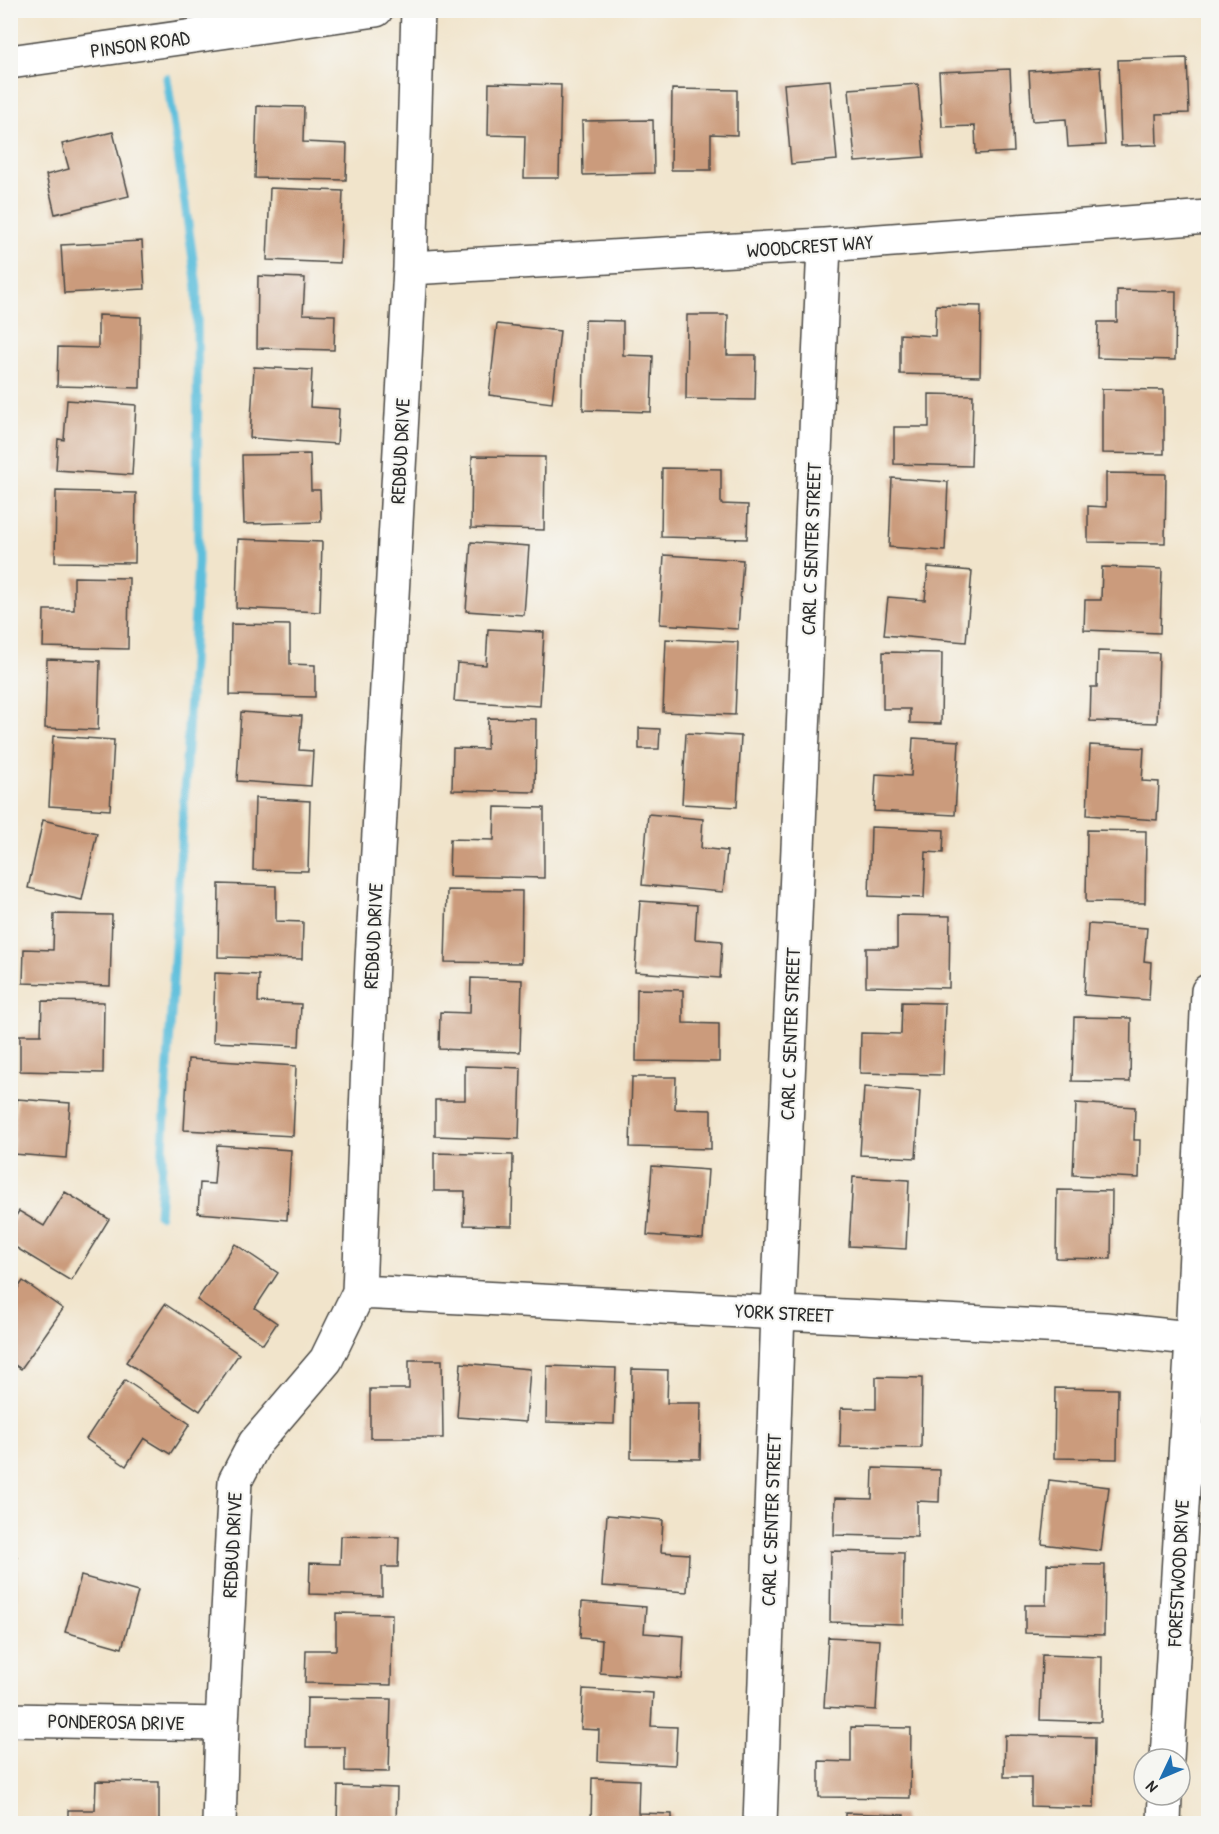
<svg xmlns="http://www.w3.org/2000/svg" width="1219" height="1834" viewBox="0 0 1219 1834" font-family="'Patrick Hand',sans-serif">
<style>
.lines{fill:none;stroke-linecap:round;stroke-linejoin:round}
.stream{stroke:#5ebfdc;stroke-width:9}
.building{fill:#cb9b7b}
.minor-casing{stroke:#494743;stroke-width:36}
.secondary-casing{stroke:#494743;stroke-width:36}
.minor{stroke:#fff;stroke-width:33}
.secondary{stroke:#fff;stroke-width:33}
.labels{text-anchor:middle;stroke-width:4.5;stroke-linejoin:round;paint-order:stroke}
.street-label{font-size:20px;fill:#2b2b2b;stroke:#f6f6f2}
</style>
<rect width="100%" height="100%" fill="#f6f6f2"/>
<filter id="ink" filterUnits="userSpaceOnUse"><feTurbulence type="fractalNoise" baseFrequency=".0167" numOctaves="2"/><feDisplacementMap in="SourceGraphic" scale="12" xChannelSelector="R" yChannelSelector="G"/><feConvolveMatrix kernelMatrix="1 2 1 2 8 2 1 2 1" color-interpolation-filters="sRGB"/></filter>
<filter id="wash" filterUnits="userSpaceOnUse"><feTurbulence type="fractalNoise" baseFrequency=".008" numOctaves="4" result="noise"/><feDisplacementMap in="SourceGraphic" scale="24" xChannelSelector="R" yChannelSelector="G"/><feGaussianBlur stdDeviation="1.35" result="paint"/><feColorMatrix in="noise" values="0 0 0 0 0 0 0 0 0 0 0 0 0 0 0 0 0 1.4 0 .05"/><feComposite in="paint" operator="in"/></filter>
<g filter="url(#wash)">
<rect width="100%" height="100%" fill="#f1e4cb"/>
<g class="lines">
<path class="stream" d="M159 1215 198 562 197 287 167 78"/>
</g>
<g id="blocks">
<path class="building" d="M1187 58 1189 113 1156 114 1157 145 1121 146 1118 60Z
M1100 67 1105 145 1068 147 1066 119 1032 121 1029 71Z
M1010 69 1014 152 976 154 975 126 942 127 939 72Z
M830 80 837 160 791 164 784 84Z
M489 83 561 85 559 178H524L525 136 488 135Z
M918 84 924 157 855 162 849 89Z
M672 89 737 90V135L711 134V170H671Z
M257 106 304 107 303 142 347 144 346 180 255 178Z
M653 120 654 173 583 175 582 121Z
M113 132 129 196 55 214 46 175 69 169 62 144Z
M270 188 343 191 340 263 267 260Z
M142 241 145 289 64 293 61 245Z
M258 276 305 278 303 314 335 315 334 350 257 348Z
M1117 290 1176 291 1175 360 1097 358 1098 322H1117Z
M936 305 981 306 980 376 900 374V334L935 336Z
M98 315 141 317 140 388 57 386 58 347 98 348Z
M687 315H728L727 355H756L755 400 686 399Z
M585 320 623 321V355L653 356 651 412 583 410Z
M497 324 560 331 552 403 489 395Z
M254 367 312 370 310 407 339 409 337 444 250 438Z
M1102 389 1164 390V454L1102 453Z
M929 394 973 395 971 466 894 464V427H929Z
M67 400 136 405 132 475 56 470 58 439 64 440Z
M310 454 311 490H320L321 522 244 524 242 455Z
M472 456 545 457 544 530 471 528Z
M662 468 721 469V504L748 505 747 539 661 537Z
M1106 473 1166 474 1165 543 1088 542V506L1106 507Z
M892 478 948 482 945 551 889 547Z
M56 491 136 493 135 563 55 562Z
M238 539 322 542 320 612 236 608Z
M471 542 529 546 524 615 466 611Z
M664 555 743 560 738 629 660 624Z
M928 567 972 571 966 642 884 635 888 597 925 600Z
M1102 567 1162 569 1160 633 1084 630 1085 600H1101Z
M74 577 129 578 128 649 43 647 44 610H74Z
M231 624 290 625V664L315 665V697L230 695Z
M488 629 544 632 540 706 454 701 457 663 486 665Z
M666 639 738 642 735 715 663 712Z
M1098 651 1159 653 1157 723 1090 721 1091 687H1097Z
M883 652 942 653 941 724 910 723V709H883Z
M47 659 100 661 98 730 45 728Z
M241 712 302 716 299 750 313 751 311 786 237 781Z
M488 718 536 719 535 792 452 790 453 748 487 749Z
M639 728 660 729 659 749H639Z
M686 733 741 736 737 807 682 804Z
M53 736 114 740 110 810 49 806Z
M913 738 959 741 955 815 874 811 876 774 911 776Z
M1090 745 1144 748 1142 781 1159 782 1157 820 1087 815Z
M255 798 310 801 308 871 253 870Z
M495 807 544 808V878L449 876 450 839 494 840Z
M648 814 703 819 701 848 727 851 723 892 642 885Z
M43 820 97 833 82 900 28 888Z
M871 827 944 830 943 853 926 852 924 898 869 896Z
M1087 830 1146 831 1145 903 1086 902Z
M219 884 276 886V921L303 922 302 959 218 957Z
M447 890 522 891 521 963 445 962Z
M640 901 697 905 695 939 722 941 720 978 635 972Z
M54 914 112 915 110 986 23 983 24 949 53 950Z
M897 915 950 916 949 988 866 986V948H897Z
M1088 924 1147 928 1144 961 1151 962 1149 1000 1084 995Z
M215 973 259 975 258 1002 301 1004 299 1046 213 1042Z
M471 978 522 980 520 1052 439 1049 440 1012 470 1013Z
M637 989 683 990V1023L719 1024V1062L636 1061Z
M42 1001 104 1002 103 1073 20 1071V1035H41Z
M902 1002 945 1003 943 1075 860 1073 861 1033 901 1034Z
M1074 1017 1131 1018 1130 1082 1072 1081Z
M188 1059 296 1066 293 1136 184 1130Z
M465 1066 521 1068 519 1139 435 1136V1100H465Z
M632 1077H676L675 1109 711 1110V1149L630 1147Z
M864 1087 920 1091 916 1158 860 1155Z
M17 1099 70 1103 66 1158 13 1154Z
M1076 1103 1135 1107 1134 1140H1140L1139 1178 1073 1175Z
M217 1145 291 1150 287 1220 198 1213 200 1183 214 1184Z
M434 1153 513 1155 512 1226 464 1225 465 1191H434Z
M652 1166 708 1170 703 1239 647 1235Z
M853 1177 909 1180 906 1249 849 1246Z
M1057 1190 1112 1191 1111 1259 1056 1258Z
M65 1192 109 1219 71 1281 10 1244V1225L19 1211 44 1226Z
M235 1244 278 1273 255 1308 277 1323 263 1344 197 1300Z
M23 1281 63 1309 21 1369 10 1362V1299Z
M165 1304 239 1354 200 1411 126 1362Z
M409 1360H442L443 1438H370V1389H409Z
M461 1363 530 1369 526 1422 457 1417Z
M547 1366 616 1368 614 1424 546 1422Z
M632 1369 668 1370 667 1403H701L700 1459 631 1458Z
M876 1377 922 1378 921 1448 840 1447 841 1408 876 1409Z
M125 1380 190 1424 170 1454 144 1438 126 1466 86 1439Z
M1055 1388 1118 1389 1117 1459 1054 1458Z
M873 1468 940 1470 939 1502 917 1501V1537L834 1535 835 1498 872 1499Z
M1049 1480 1109 1487 1101 1551 1042 1544Z
M607 1515 663 1520 661 1552 689 1554 687 1592 602 1586Z
M341 1536 399 1537 398 1567H382V1596L309 1594 310 1563 340 1564Z
M831 1551 904 1553 903 1624 830 1622Z
M10 1557H17L16 1644H10Z
M1047 1564 1105 1565 1104 1635 1025 1633V1605H1046Z
M81 1576 138 1592 122 1648 65 1632Z
M582 1602 646 1607 644 1633 684 1636 682 1679 600 1673 602 1640 580 1638Z
M336 1613 392 1614 391 1685 305 1683 306 1650H336Z
M828 1637 880 1640 876 1710 824 1707Z
M1042 1655 1102 1657 1101 1722 1040 1720Z
M583 1689 653 1693 651 1726 677 1727 675 1765 598 1761 599 1730 581 1729Z
M307 1698 391 1699 389 1772 345 1771V1747H306Z
M851 1727 911 1728 910 1798 819 1797V1761L851 1762Z
M1005 1735 1095 1737 1094 1808 1031 1806V1777H1004Z
M592 1778 639 1780 638 1813 672 1814V1824H591Z
M96 1781 159 1782V1824H68V1810H95Z
M338 1786 397 1788 396 1824H337Z
M845 1813 904 1815V1824H845Z"/>
</g>
</g>
<g filter="url(#ink)">
<use href="#blocks" fill-opacity="0" stroke="#494743" stroke-width="1.5"/>
<g class="lines">
<g class="minor-casing">
<path id="minor" d="M410 268 824 245 1208 217
M359 1292 1105 1329 1208 1340
M10 1720 222 1724
M1167 1759 1192 1339 1208 991
M219 1824 222 1724 235 1481 255 1443 326 1360 359 1292 372 960 410 268 418 10
M760 1824 778 1312 824 245
M1164 1824 1165 1795"/>
</g>
<g class="secondary-casing">
<path id="secondary" d="M10 62 376 10"/>
</g>
<use href="#minor" class="minor"/>
<use href="#secondary" class="secondary"/>
</g>
</g>
<g class="labels">
<g class="street-label">
<text transform="translate(140 44) rotate(-8)" y="7">PINSON ROAD</text>
<text transform="translate(810 246) rotate(-4)" y="7">WOODCREST WAY</text>
<text transform="translate(400 451) rotate(-87)" y="7">REDBUD DRIVE</text>
<text transform="translate(811 549) rotate(-88)" y="7">CARL C SENTER STREET</text>
<text transform="translate(373 936) rotate(-87)" y="7">REDBUD DRIVE</text>
<text transform="translate(790 1034) rotate(-88)" y="7">CARL C SENTER STREET</text>
<text transform="translate(784 1313) rotate(3)" y="7">YORK STREET</text>
<text transform="translate(771 1520) rotate(-88)" y="7">CARL C SENTER STREET</text>
<text transform="translate(232 1545) rotate(-87)" y="7">REDBUD DRIVE</text>
<text transform="translate(1178 1573) rotate(-87)" y="7">FORESTWOOD DRIVE</text>
<text transform="translate(116 1722) rotate(1)" y="7">PONDEROSA DRIVE</text>
</g>
</g>
<rect width="1219" height="1834" fill="none" stroke="#f6f6f2" stroke-width="36"/>
<g transform="translate(1162 1777) rotate(226)"><circle r="28" fill="#f6f6f2" stroke="#a5a5a2" stroke-width="1.5"/>
<path d="M0-4.5L10 22L0 15L-10 22Z" fill="#1f6fb2"/>
<text y="-9" font-size="16" font-weight="bold" text-anchor="middle" fill="#2b2b2b">N</text>
</g>
</svg>
